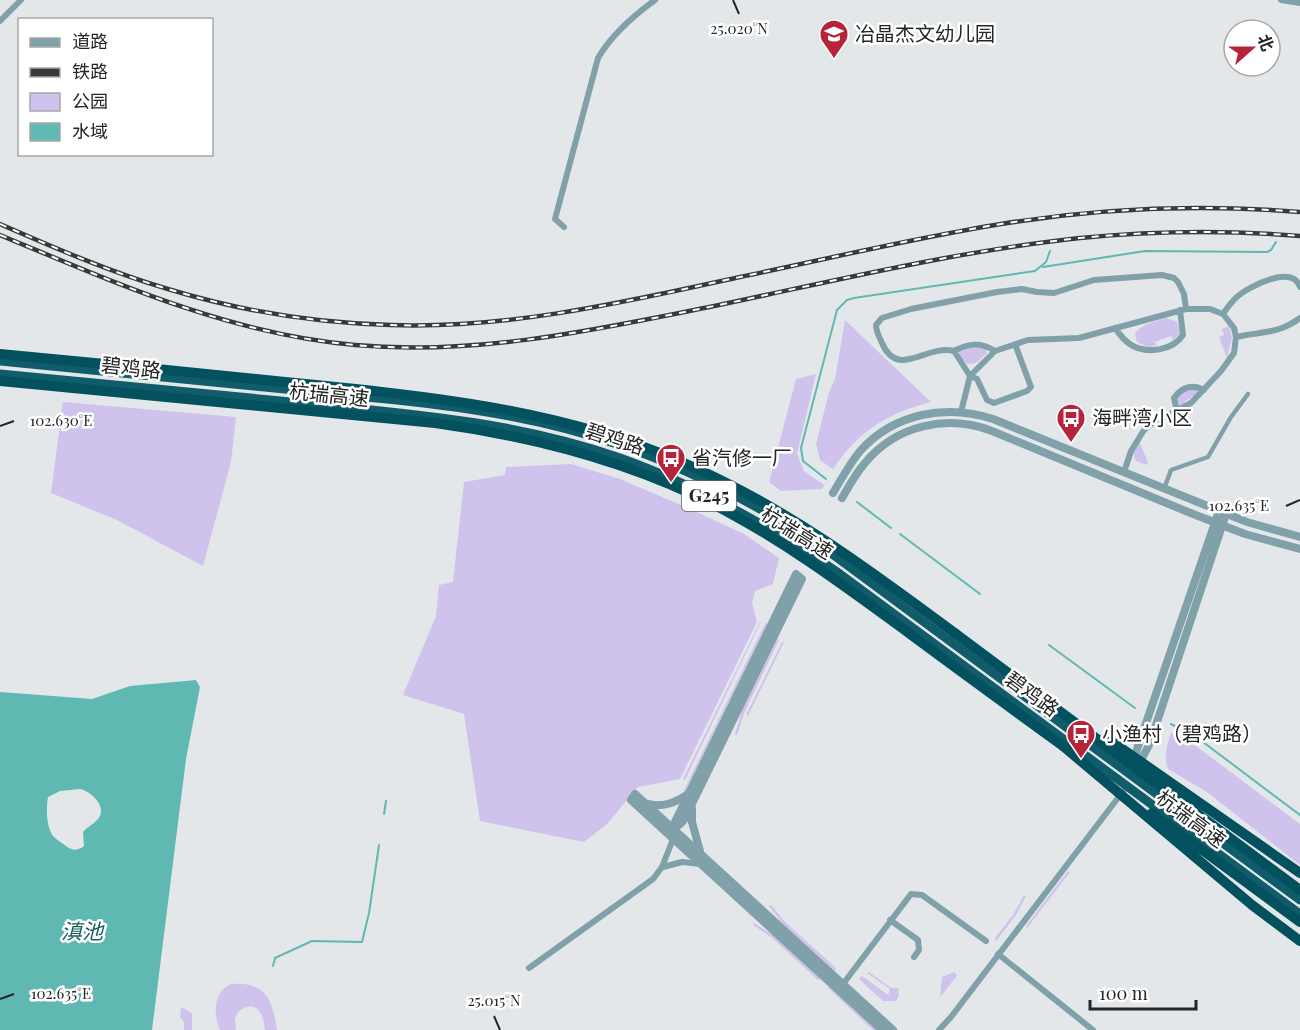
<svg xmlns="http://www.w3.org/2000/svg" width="1300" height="1030" viewBox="0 0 1300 1030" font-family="'Playfair Display','Noto Sans SC',serif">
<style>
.green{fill:#cfc3ee}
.water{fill:#5fb8b2;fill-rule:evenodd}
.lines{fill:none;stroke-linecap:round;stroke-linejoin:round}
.stream{stroke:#5fb8b2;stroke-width:2}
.pedestrian{stroke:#80a1aa;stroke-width:4.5}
.minor{stroke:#80a1aa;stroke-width:6}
.tertiary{stroke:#80a1aa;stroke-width:8}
.trunk{stroke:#105c6b;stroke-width:9}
.motorway{stroke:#03505f;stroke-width:10}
.rail-casing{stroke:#383939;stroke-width:4.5}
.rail{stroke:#fff;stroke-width:2;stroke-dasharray:7;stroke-linecap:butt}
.motorway-bridge{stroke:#03505f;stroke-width:10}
.ticks{fill:none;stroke:#242525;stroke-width:2}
.labels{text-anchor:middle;stroke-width:5;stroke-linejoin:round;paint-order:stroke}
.shield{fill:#fff;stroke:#666;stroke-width:1.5}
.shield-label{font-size:18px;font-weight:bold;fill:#242525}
.poi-label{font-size:20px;fill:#242525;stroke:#fff;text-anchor:start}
.street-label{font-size:20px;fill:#242525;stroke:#fff}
.water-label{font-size:21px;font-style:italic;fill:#16615d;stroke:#fff}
.ticks-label{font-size:15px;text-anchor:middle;fill:#242525;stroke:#fff;stroke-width:5;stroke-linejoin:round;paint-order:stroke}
</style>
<rect width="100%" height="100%" fill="#e4e7e9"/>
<path class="green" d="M1166 318 1177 322 1180 332 1179 335 1173 340 1171 336 1155 342 1157 346C1149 348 1144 346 1137 342L1135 333C1142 324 1155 321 1166 318Z
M845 320 931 402C886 414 860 430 833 469L820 460 816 444 829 392 835 379Z
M1229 326 1232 338 1227 358 1219 337 1224 335 1222 329Z
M966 347 985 348 987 353 976 363 967 364 961 357 959 352Z
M816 374 797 454 804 471 824 485 822 489 781 491 769 482 796 379Z
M1190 388 1197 390 1196 394 1179 406 1176 402 1181 393Z
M63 402 236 417 231 462 203 566 117 520 51 493Z
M1139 441 1148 462 1147 465 1136 461 1133 453Z
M571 464 620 479 690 509 744 534 779 558 773 584 755 591 752 603 757 622 680 779 638 787 607 824 584 842 480 821 464 714 403 695 436 616 439 585 453 582 464 482 505 475 506 467Z
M760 622H761L685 780 683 779Z
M766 622 767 624 685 792 684 790Z
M778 638 779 640 745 711 737 735 735 734 742 710Z
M782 642H784L748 716 746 715Z
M1171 733 1178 735 1192 743 1300 824V865L1207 792 1168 769C1163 757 1167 746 1171 733Z
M1068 871 1070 872 1027 928 1026 926Z
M1024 895 1026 896 1016 915 996 941 995 938 1013 915Z
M771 905 785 922 836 968 835 971 783 924 769 906Z
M754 923 774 936 820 979 818 980 771 937 753 925Z
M869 972 891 988H898L899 995 896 1001H883L859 979 862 976 888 995 890 989 867 973Z
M954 972 957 976 940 997 942 977Z
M231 984C267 982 272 999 277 1030H265C264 1014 255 997 238 1012L235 1019 236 1030H220C213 1014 213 992 231 984Z
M827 987H829L876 1030H873Z
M181 1007 192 1013V1030H184V1022L180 1017Z"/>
<path class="water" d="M196 680 200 687 186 759 152 1030H0V692L92 699 130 686ZM80 789C91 791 108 807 98 819 94 824 87 827 83 832L84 846C77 851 73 851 66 846 62 843 57 840 54 837 46 829 46 807 48 797L60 791Z"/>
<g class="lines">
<path class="stream" d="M1043 267 1145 251 1267 252 1271 250 1276 242
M826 479 803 461 801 448 837 310 847 300 854 298 1035 271 1046 262 1050 251
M857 502 891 528
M900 534 980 594
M1049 645 1135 708
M1171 724 1195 736 1300 815
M384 814 386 801
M273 966 275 958 312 941 362 942 369 913 379 845"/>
<path class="pedestrian" d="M1164 489 1171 470 1208 457 1231 417 1248 394"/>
<path class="minor" d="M1281 0 1300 3
M0 21 21 0
M564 227 555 219 598 58C612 34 633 16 655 0
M1223 314C1227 308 1232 301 1238 296 1250 286 1293 264 1300 287
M1115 328C1120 335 1125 342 1133 346 1149 354 1173 350 1183 335L1180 310
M1236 337C1261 331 1277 335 1300 318
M1015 344 1031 387 1027 391 994 403 987 400 977 379 970 376 954 351C926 344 898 380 882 343 879 337 876 331 876 325L882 318 911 309 997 292 1022 289 1037 292 1054 293 1094 280 1162 275 1174 278 1178 282 1184 294 1186 309
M954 351C969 343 980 342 995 351
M1177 411 1174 398C1182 387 1192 384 1204 390
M961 412 970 376 995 351 1028 340 1079 338 1186 309H1210L1223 314 1234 328 1236 337 1234 353 1221 371 1191 403 1153 423 1144 430 1131 451 1124 472
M663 867 682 862 701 864
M890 920 918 940 919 950 914 957
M998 954 1093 1030
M529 968 653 879 662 867 673 839
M843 984 911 894 922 895 986 941
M939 1030 951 1017 1127 786"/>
<path class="tertiary" d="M833 493C842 478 850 463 861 450 895 413 946 404 993 419L1247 522 1300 537
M842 498C849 486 856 473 865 463 896 425 947 414 992 431L1193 514 1245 534 1300 549
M1132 758 1136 752 1219 511
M1139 764 1150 743 1226 514
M649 804C662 808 677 802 688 794
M692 808V822L700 851
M670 828C676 828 680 825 684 820L802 579 796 574 672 828 673 832
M882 1030 631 800 635 794 893 1030"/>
<path class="trunk" d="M0 361 397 400C473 408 548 420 620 445 691 469 757 505 820 545L1300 900
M0 374C104 384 208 394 312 404 415 414 521 423 620 458 699 486 771 527 840 574L1300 914"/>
<path class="motorway" d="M0 354C98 363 197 373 295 383 428 396 561 409 684 463 784 506 870 570 956 634
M0 381 435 423C537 437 637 463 728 512 789 545 843 585 898 625 953 666 1008 706 1063 746"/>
<g class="rail-casing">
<path id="rail" d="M0 224C55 248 110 272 168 289 240 311 316 323 391 325 509 329 625 302 740 277 827 259 914 238 1001 224 1100 208 1200 204 1300 212
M0 235C116 283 229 334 355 345 479 356 599 329 719 305 838 280 958 251 1080 238 1152 231 1227 230 1300 236"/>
</g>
<use href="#rail" class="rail"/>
<path class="motorway-bridge" d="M956 634 1300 890
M1111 741 1300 873
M1063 746 1252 905 1300 941
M1152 813 1300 922"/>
</g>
<path class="ticks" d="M733 0 739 14M0 426 14 421M1286 506 1300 500M0 999 14 994M494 1016 500 1030"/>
<defs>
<g id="school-pin" transform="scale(1.5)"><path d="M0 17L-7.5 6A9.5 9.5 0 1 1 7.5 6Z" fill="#b6243b" stroke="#fff"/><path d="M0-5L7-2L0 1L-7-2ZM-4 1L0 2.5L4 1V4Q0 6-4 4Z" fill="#fff"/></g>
<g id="bus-pin" transform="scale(1.5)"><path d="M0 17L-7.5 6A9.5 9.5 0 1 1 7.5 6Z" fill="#b6243b" stroke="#fff"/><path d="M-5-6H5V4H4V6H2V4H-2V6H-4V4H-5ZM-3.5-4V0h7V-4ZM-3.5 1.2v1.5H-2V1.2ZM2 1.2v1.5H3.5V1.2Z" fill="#fff"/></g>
</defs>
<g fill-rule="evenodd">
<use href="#school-pin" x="834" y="34"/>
<use href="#bus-pin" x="1071" y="418"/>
<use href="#bus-pin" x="671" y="458"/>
<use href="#bus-pin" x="1081" y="734"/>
</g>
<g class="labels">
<rect class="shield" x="682" y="481" width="54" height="30" rx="4.5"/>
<g class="shield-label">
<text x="709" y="502">G245</text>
</g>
<g class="poi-label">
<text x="855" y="41">冶晶杰文幼儿园</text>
<text x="1092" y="425">海畔湾小区</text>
<text x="692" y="465">省汽修一厂</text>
<text x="1102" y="741">小渔村（碧鸡路）</text>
</g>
<g class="street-label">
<text transform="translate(131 368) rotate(6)" y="7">碧鸡路</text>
<text transform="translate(329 395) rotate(6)" y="7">杭瑞高速</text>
<text transform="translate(615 439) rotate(18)" y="7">碧鸡路</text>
<text transform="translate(797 533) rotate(32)" y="7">杭瑞高速</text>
<text transform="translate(1032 694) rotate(36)" y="7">碧鸡路</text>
<text transform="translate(1191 819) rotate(37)" y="7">杭瑞高速</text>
</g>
<g class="water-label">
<text x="82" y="939">滇池</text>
</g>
</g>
<g class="ticks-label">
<text x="739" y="34">25.020°N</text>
<text x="61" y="426">102.630°E</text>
<text x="1239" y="511">102.635°E</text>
<text x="61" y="999">102.635°E</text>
<text x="494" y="1006">25.015°N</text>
</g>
<rect x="18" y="18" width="195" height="138" fill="#ffffff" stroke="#a7a8a8" stroke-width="1.5"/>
<rect x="30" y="38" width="30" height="9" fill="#80a1aa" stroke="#a7a8a8" stroke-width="1.5"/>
<text x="72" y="48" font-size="18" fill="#242525">道路</text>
<rect x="30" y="68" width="30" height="9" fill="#383939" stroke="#a7a8a8" stroke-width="1.5"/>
<text x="72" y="78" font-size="18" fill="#242525">铁路</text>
<rect x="30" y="93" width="30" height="18" fill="#cfc3ee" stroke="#a7a8a8" stroke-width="1.5"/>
<text x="72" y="108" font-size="18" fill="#242525">公园</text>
<rect x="30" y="123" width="30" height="18" fill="#5fb8b2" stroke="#a7a8a8" stroke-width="1.5"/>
<text x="72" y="138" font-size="18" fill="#242525">水域</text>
<g transform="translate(1252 48) rotate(69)"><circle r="28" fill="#ffffff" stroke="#a7a8a8" stroke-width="1.5"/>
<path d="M0-4.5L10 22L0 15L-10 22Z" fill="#b6243b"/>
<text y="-9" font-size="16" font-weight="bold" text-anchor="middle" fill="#242525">北</text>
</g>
<path d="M1090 1000v9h106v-9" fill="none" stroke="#242525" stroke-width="3"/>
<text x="1099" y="1000" font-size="18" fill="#242525" stroke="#ffffff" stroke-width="4.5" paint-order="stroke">100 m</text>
</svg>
